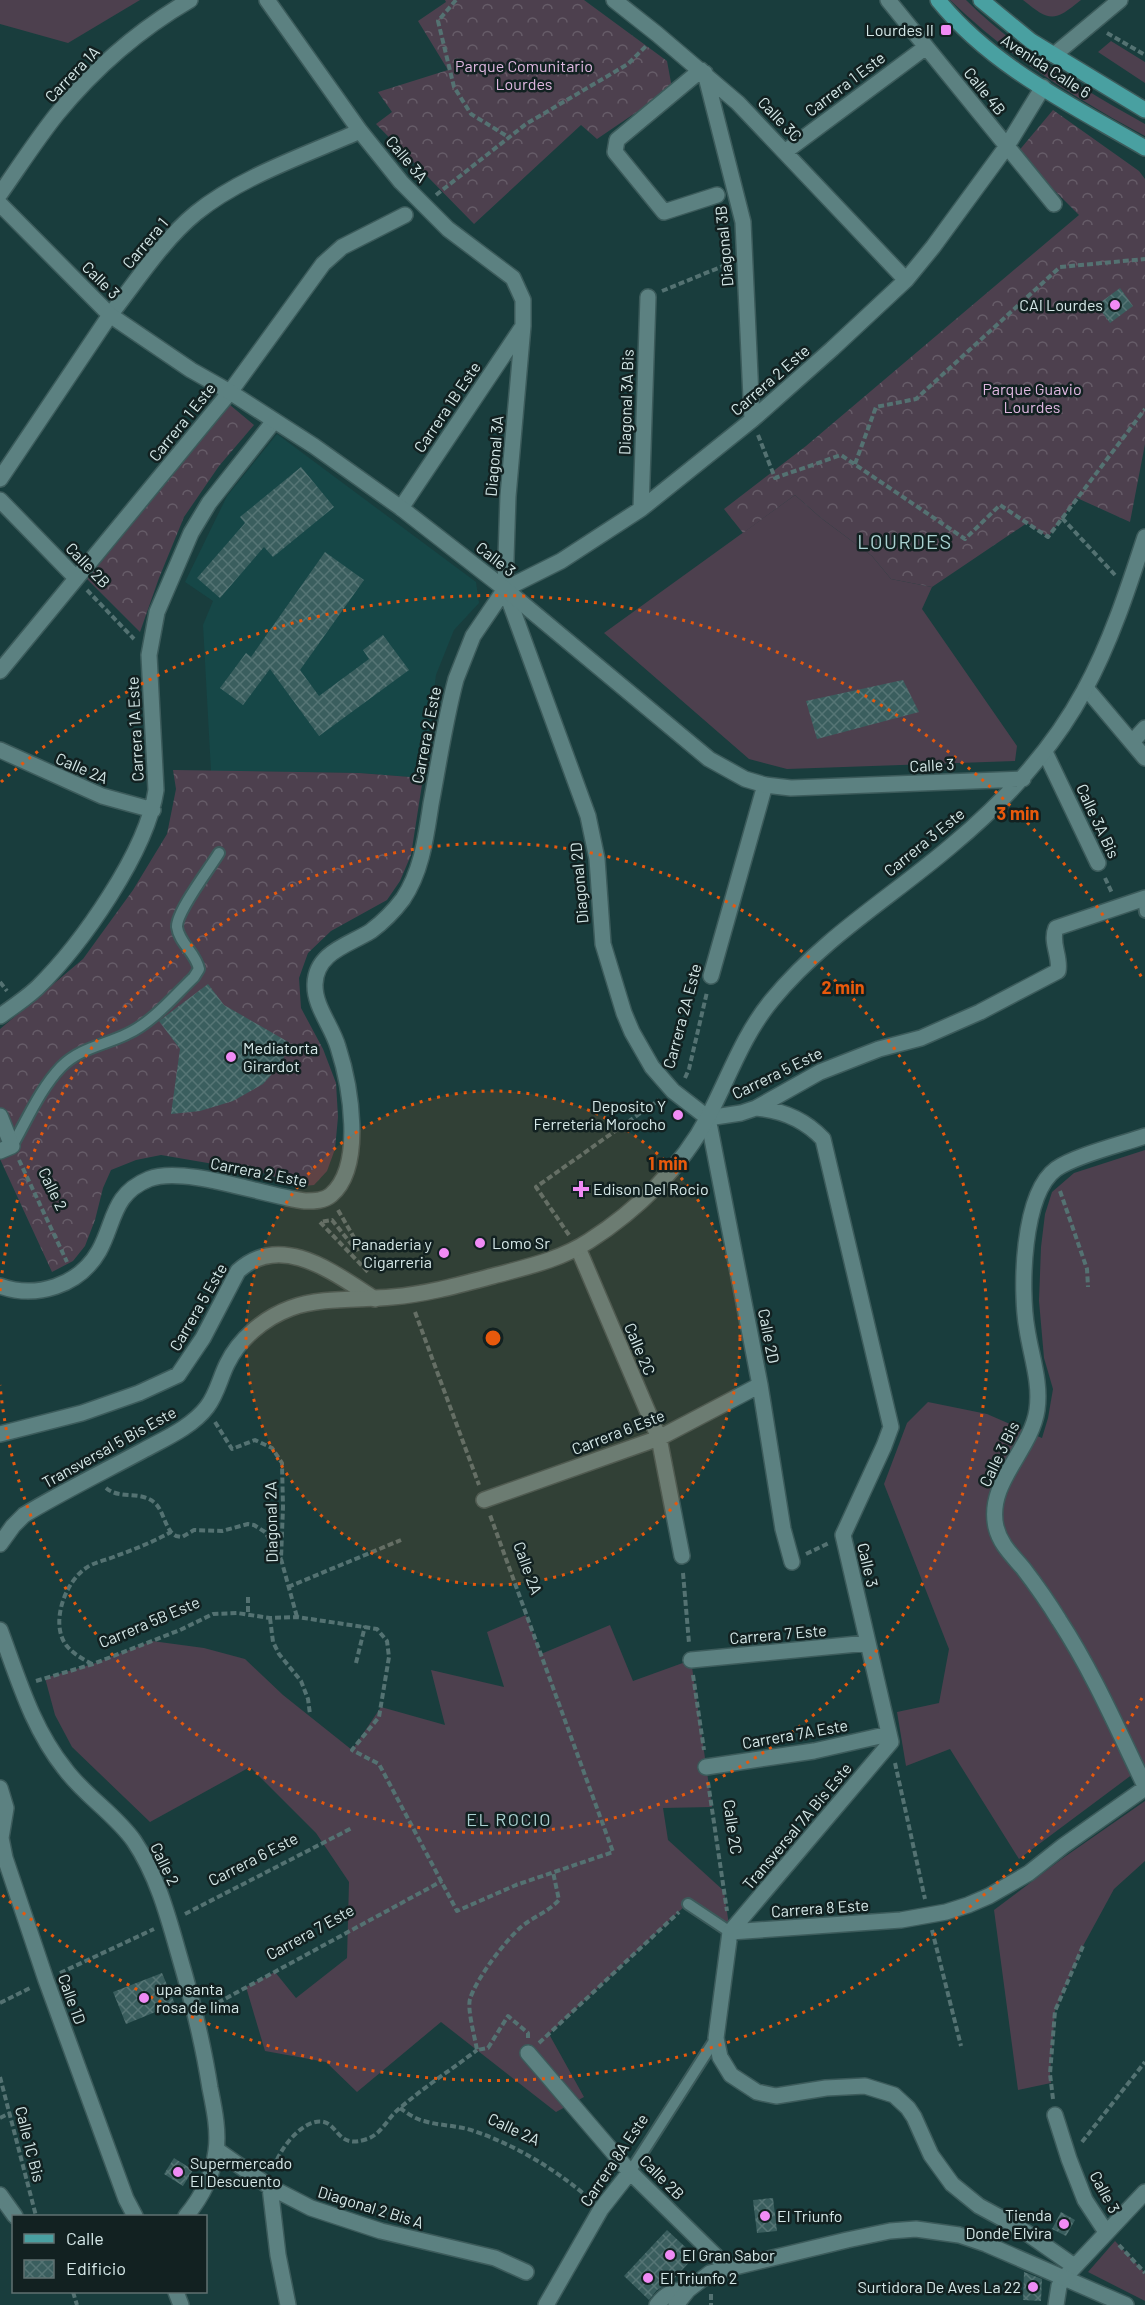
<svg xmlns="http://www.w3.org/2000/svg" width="1145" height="2305" viewBox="0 0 1145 2305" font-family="Barlow,sans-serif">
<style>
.built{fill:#164747}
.grass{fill:#4d404e}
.forest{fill:url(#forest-crowns)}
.building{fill:url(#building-cross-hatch)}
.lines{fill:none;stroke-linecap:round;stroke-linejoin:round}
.service-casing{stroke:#3c5b5b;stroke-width:14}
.minor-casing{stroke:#3c5b5b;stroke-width:18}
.tertiary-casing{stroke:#3c5b5b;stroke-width:18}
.primary-casing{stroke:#3c5b5b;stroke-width:18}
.path{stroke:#547272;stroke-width:4;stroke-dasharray:6 3;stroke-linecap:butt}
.service{stroke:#5c8181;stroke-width:10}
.minor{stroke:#5c8181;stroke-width:15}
.tertiary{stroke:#5c8181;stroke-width:15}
.primary{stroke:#49a0a1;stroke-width:15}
.ring{fill:none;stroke:#e8590c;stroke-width:3;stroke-dasharray:3 6}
.poi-dot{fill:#f08bf5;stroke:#122121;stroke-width:2}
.labels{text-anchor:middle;stroke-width:5;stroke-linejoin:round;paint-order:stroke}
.poi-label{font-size:16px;fill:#d5e8e8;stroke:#122121;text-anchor:start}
.park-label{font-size:16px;fill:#dfb7e0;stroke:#122121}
.street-label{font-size:16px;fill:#d5e8e8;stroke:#122121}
.neighbourhood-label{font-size:18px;letter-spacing:1.5px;fill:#aad1d1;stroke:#122121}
.quarter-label{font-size:20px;letter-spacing:1.5px;fill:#aad1d1;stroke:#122121}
.centre{fill:#e8590c;stroke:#122121;stroke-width:3}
.ring-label{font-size:18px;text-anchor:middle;font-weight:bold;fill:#e8590c;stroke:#122121;stroke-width:5;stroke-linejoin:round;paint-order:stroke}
</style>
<defs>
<pattern id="forest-crowns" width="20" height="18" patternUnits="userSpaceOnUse" patternTransform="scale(1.5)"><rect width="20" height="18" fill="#4d404e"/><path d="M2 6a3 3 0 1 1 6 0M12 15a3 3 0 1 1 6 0" fill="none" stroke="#665c68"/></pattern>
<pattern id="building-cross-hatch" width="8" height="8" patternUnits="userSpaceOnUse" patternTransform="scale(1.5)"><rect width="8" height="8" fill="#3a5e5e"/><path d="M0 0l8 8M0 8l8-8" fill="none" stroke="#567575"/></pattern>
</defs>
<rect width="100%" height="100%" fill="#193d3d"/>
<path class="built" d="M277 434 476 582 479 603 454 630 436 675 423 778 359 773 211 771 203 625 213 601 185 582 227 496Z"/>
<path class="grass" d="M0 0H140L68 43 0 24Z
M950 0H966C1016 50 1083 89 1145 124V136C1074 98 1008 56 950 0Z
M1023 0H1081C1054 22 1050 22 1023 0Z
M1111 41 1145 62V83L1098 52Z
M795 495 821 518 872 556 891 579 932 587 922 609 1017 746 1015 761 787 769 749 759 604 633Z
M1145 1150V1765L1019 1859 950 1749 906 1766 897 1712 939 1703 949 1649 884 1484 907 1423 928 1402 987 1414 1042 1438 1048 1418 1053 1389 1044 1358 1039 1301 1041 1247 1045 1214 1052 1192 1074 1173Z
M526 1615 541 1654 610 1625 633 1681 691 1660 712 1807 663 1808 668 1840 724 1891 730 1932 687 1904 549 2034 584 2097 556 2112 441 2022 357 2092 326 2062 265 2051 246 1987 275 1972 296 1998 347 1958 349 1882 316 1833 250 1767 150 1822 72 1747 55 1715 45 1678 93 1664 152 1641 204 1648 245 1659 283 1695 352 1750 381 1707 445 1725 431 1670 504 1687 487 1632Z
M1145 1801V1861L1114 1889 1083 1946 1055 2011 1050 2073 1051 2083 1018 2090 994 1910 1063 1858Z
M1115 2241 1145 2273V2301L1088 2272Z"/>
<path class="forest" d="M445 0H584L667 61 672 88 597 139 581 125 474 224 376 124 392 112 378 92 448 70 418 21 446 2Z
M1053 110 1139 171 1145 179V444L1130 522 1077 498 1048 537 1027 523 932 587 891 579 872 556 821 518 795 495 743 533 724 509 806 446 1079 215 1017 153Z
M230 405 254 425 219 466 184 517 159 578 140 632 87 579Z
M173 770 359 773 423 778 411 855 400 881 387 900 331 931 308 953 299 978 301 1008 323 1049 336 1083 338 1117 335 1149 327 1171 314 1185 302 1186 260 1172 161 1155 136 1160 111 1170 103 1188 95 1220 85 1246 73 1261 52 1272 0 1159V1029L83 959 133 890 167 834 176 789Z"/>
<path class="building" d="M1120 288 1133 306 1110 323 1097 305Z
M301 467 334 507 273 557 264 547 220 598 197 578 245 523 240 517Z
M325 552 364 580 300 670 319 696 369 659 363 650 383 635 409 670 319 736 270 669 243 705 220 688 246 653 251 657Z
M903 680 919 712 817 739 806 701Z
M208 984 224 1005 290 1043 281 1064 263 1084 233 1101 200 1111 171 1114 180 1049 159 1021Z
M162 1973 175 2004 126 2024 113 1992Z
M174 2158 193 2170 183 2186 164 2174Z
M773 2198 777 2231 757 2233 753 2200Z
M1061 2212 1075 2220 1066 2236 1052 2229Z
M667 2230 695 2256 670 2283 657 2290 649 2300 624 2276Z
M1024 2272 1042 2279 1041 2301 1023 2300Z"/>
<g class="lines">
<g class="service-casing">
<path id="service" d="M1143 898 1145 912
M12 1146C27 1120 40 1089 61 1067 79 1048 105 1045 127 1034 153 1022 174 996 194 977L199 969C196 953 179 943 177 927 176 912 210 868 219 853
M688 1904 730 1932
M630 2172 716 2038"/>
</g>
<g class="minor-casing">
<path id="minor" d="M267 0 360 131 401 182 448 229 513 278 523 300V326L508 496 505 589 588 816 597 859 603 944 624 1013 632 1032 652 1067 673 1091 708 1118
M614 0 657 34 738 103 906 280
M888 0 1054 204
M1054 55 1120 0
M701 70 617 140 615 152 664 212 717 195
M705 73 743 222 752 420
M786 151 926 47
M110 315C137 281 162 241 196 213 240 177 308 154 360 131
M0 500 76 578
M401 508 521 329
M641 509 648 297
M0 671 230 392 323 264 342 247 405 215
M1086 688 1145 758
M1132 742 1145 728
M0 750 102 796 153 810
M1045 752 1098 863
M711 976 765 785
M0 1016C13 1007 25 999 37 988 81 945 147 852 156 790L149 655 157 612 191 533 209 503 274 421
M0 1116 12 1146 0 1151
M708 1118 741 1113 756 1108 820 1072 879 1049 921 1038 980 1012 1058 971C1061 957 1050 942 1056 928L1145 898
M708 1118 760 1385 783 1529 792 1562
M1145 1136C1122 1144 1074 1156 1056 1169 1022 1194 1020 1290 1027 1329 1031 1356 1041 1382 1037 1410 1031 1451 986 1483 996 1527 1000 1544 1012 1555 1023 1568 1036 1585 1048 1602 1059 1620 1093 1672 1118 1730 1145 1786
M578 1248 659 1438 682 1556
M0 1286C36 1299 79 1286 99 1251 115 1222 112 1194 149 1179 184 1165 264 1196 305 1201 314 1201 324 1201 331 1195 365 1166 350 1084 338 1047 332 1026 314 1006 315 984 316 952 349 945 371 931 383 922 394 911 403 899 422 871 426 836 431 804 439 762 445 720 456 679L473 636 505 589 561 561 641 509 752 420 832 349 906 280 933 247 1007 146 1043 87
M0 1434 82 1413 139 1393 178 1375 203 1338 238 1271C282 1231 335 1274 375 1299
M484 1500 659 1438 760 1385
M691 1660 868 1643
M706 1767 814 1751 889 1734
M0 1788 6 1808 1 1838 5 1858 46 1980 126 2199 135 2216
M730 1932 891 1742 843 1535 884 1446 891 1427 823 1139C805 1120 781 1110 756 1108
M730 1932 716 2038 720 2057 731 2075 757 2092 776 2096 826 2088 865 2086 894 2095 908 2108 914 2117 931 2155 952 2184 979 2206 1018 2227 1074 2266
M730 1932 901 1920 946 1912 968 1905 989 1896 1029 1873 1063 1846 1145 1788
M528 2053 630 2172 728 2268
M1055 2115 1069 2159 1085 2200 1106 2232
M217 2150 270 2187 311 2208 381 2231 495 2258 526 2272
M270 2187 278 2255 288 2305
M176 2292 181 2305
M546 2305 601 2209 630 2172
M657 2305C665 2294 675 2289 688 2290
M1056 2305 1059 2286 1063 2279 1145 2192"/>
</g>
<g class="tertiary-casing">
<path id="tertiary" d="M0 194C19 167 37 139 57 114 94 69 140 29 190 0
M0 204 110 315 191 370 230 392 314 446 401 508 505 589 709 759 745 779 765 785 791 788 1023 779
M0 479 110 315
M0 1544 13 1526 24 1515C62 1492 103 1472 142 1451 164 1439 192 1427 207 1407 217 1394 220 1378 227 1364 239 1339 264 1318 291 1308 320 1297 361 1300 392 1297 427 1294 459 1285 493 1276 526 1267 560 1260 589 1241 636 1211 682 1167 708 1117 729 1077 743 1035 772 1000 824 937 890 898 951 846 1004 802 1051 752 1084 691 1110 644 1128 589 1145 537
M0 1630C18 1678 32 1728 65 1769 85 1796 115 1814 134 1841 157 1875 168 1916 179 1955 192 1999 203 2043 210 2088 214 2108 219 2131 216 2151 213 2175 201 2198 186 2216
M0 2195 15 2216
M676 2305 688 2290 710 2273 847 2240 890 2231 916 2229 959 2235 986 2244 1126 2305"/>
</g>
<g class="primary-casing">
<path id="primary" d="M938 0C992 67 1072 105 1145 148
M981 0 1031 41 1145 110"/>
</g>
<path class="path" d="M456 0 438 21 454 87 471 114 510 138
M1107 33 1145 55
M436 195 526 124 628 64 647 45
M662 291 728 264
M758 435 775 478 841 455 965 539 1000 505 1048 537 1145 409
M855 464 876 407 916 399 1060 267 1145 259
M1062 518 1115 575
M87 590 134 639
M1105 878 1112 893
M0 982 7 991
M685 1078 689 1069 707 992
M19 1160 67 1262
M1060 1191 1087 1269 1088 1287
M338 1210 360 1248 356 1250 332 1220 320 1222 368 1272
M569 1235 536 1187 659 1100
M415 1312 479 1485
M215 1422 232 1449 255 1440 272 1448 282 1463 283 1507 281 1559 297 1617
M106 1488C120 1500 140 1490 155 1503 163 1511 164 1523 171 1532
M806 1554 829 1543
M683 1573 689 1643
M288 1587 401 1540
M248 1597V1615
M270 1618 273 1642 279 1654 301 1681 308 1699 310 1714
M356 1663 365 1626
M92 1664C83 1659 73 1654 66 1645 50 1623 65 1582 86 1568 94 1562 107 1560 116 1556 135 1549 153 1542 171 1532L176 1536 182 1537 194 1530 222 1531 248 1524 254 1525 265 1532 281 1559
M693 1675 704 1750
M36 1681 93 1664 180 1630 213 1614 237 1613 270 1618 297 1617 377 1629 387 1641 389 1657 379 1717 352 1750 379 1764 457 1911 516 1885 613 1852 490 1515
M895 1763 925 1899
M708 1782 727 1911
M185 1914 352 1828
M932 1930 961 2046
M60 1973 154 1929
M0 2003 32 1987
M210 2007 442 1881
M528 2038V2033L508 2016 488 2048 477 2050C475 2038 467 2009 470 1999 476 1979 505 1941 521 1927 533 1917 548 1912 559 1900L553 1872
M539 2043 679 1912
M0 2077 36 2216
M1053 2099 1050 2074 1055 2011 1083 1946
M400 2108C407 2113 415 2119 424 2121 440 2126 457 2125 474 2131 517 2146 555 2169 590 2199
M0 2118 10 2113
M1082 2142 1145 2062
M274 2168C278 2151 303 2117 324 2122 339 2126 338 2149 367 2139 382 2134 388 2117 400 2108 424 2087 451 2070 477 2050
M1119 2245 1145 2273
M73 2292 77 2305
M711 2294V2305"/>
<use href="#service" class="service"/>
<use href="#minor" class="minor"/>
<use href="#tertiary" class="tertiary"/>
<use href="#primary" class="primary"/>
</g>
<circle cx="493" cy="1338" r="247" fill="#e8590c" fill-opacity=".12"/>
<g class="ring">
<circle cx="493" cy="1338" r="247"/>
<path d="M0 1291A495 495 0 1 1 0 1385"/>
<path d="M1142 1698A742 742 0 0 1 1 1894M1 782A742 742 0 0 1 1142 978"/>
</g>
<g class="poi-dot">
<rect x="940" y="24" width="12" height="12" rx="3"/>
<circle cx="1115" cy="305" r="6"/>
<circle cx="231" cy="1057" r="6"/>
<circle cx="678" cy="1115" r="6"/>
<path d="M578 1180h6v6h6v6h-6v6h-6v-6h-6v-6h6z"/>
<circle cx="480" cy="1243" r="6"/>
<circle cx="444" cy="1253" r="6"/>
<circle cx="144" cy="1998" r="6"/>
<circle cx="178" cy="2172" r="6"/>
<circle cx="765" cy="2216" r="6"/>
<circle cx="1064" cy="2224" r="6"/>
<circle cx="670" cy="2255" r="6"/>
<circle cx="648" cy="2278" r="6"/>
<circle cx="1033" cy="2287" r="6"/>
</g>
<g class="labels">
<g class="poi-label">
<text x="934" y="36" text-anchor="end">Lourdes II</text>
<text x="1103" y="311" text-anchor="end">CAI Lourdes</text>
<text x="243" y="1054">Mediatorta<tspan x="243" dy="18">Girardot</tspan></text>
<text x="666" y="1112" text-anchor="end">Deposito Y<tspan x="666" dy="18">Ferreteria Morocho</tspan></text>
<text x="593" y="1195">Edison Del Rocio</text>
<text x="492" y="1249">Lomo Sr</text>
<text x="432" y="1250" text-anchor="end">Panaderia y<tspan x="432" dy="18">Cigarreria</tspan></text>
<text x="156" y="1995">upa santa<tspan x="156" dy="18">rosa de lima</tspan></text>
<text x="190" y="2169">Supermercado<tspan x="190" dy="18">El Descuento</tspan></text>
<text x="1052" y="2221" text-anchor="end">Tienda<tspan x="1052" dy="18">Donde Elvira</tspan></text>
<text x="777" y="2222">El Triunfo</text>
<text x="682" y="2261">El Gran Sabor</text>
<text x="660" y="2284">El Triunfo 2</text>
<text x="1021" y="2293" text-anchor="end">Surtidora De Aves La 22</text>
</g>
<g class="park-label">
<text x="524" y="72">Parque Comunitario<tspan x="524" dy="18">Lourdes</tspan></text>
<text x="1032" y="395">Parque Guavio<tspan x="1032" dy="18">Lourdes</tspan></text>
</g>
<g class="street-label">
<text transform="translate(1046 66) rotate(33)" y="6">Avenida Calle 6</text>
<text transform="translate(72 74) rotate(-46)" y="6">Carrera 1A</text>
<text transform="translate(845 84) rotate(-37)" y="6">Carrera 1 Este</text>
<text transform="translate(985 91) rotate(51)" y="6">Calle 4B</text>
<text transform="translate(780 119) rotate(46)" y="6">Calle 3C</text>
<text transform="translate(407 159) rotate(50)" y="6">Calle 3A</text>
<text transform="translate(145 243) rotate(-50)" y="6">Carrera 1</text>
<text transform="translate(724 246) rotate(-95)" y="6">Diagonal 3B</text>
<text transform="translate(101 280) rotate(45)" y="6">Calle 3</text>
<text transform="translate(770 380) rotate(-41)" y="6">Carrera 2 Este</text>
<text transform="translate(626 402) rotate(-88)" y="6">Diagonal 3A Bis</text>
<text transform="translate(447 407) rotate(-56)" y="6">Carrera 1B Este</text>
<text transform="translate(182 422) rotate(-51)" y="6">Carrera 1 Este</text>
<text transform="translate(494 456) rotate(-85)" y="6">Diagonal 3A</text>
<text transform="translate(496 559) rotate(38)" y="6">Calle 3</text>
<text transform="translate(88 565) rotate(46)" y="6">Calle 2B</text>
<text transform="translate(135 729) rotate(-93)" y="6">Carrera 1A Este</text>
<text transform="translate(426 735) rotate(-79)" y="6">Carrera 2 Este</text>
<text transform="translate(932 765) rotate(-3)" y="6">Calle 3</text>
<text transform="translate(82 768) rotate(23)" y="6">Calle 2A</text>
<text transform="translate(1098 821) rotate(65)" y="6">Calle 3A Bis</text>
<text transform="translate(924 842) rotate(-39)" y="6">Carrera 3 Este</text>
<text transform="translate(579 883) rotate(-95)" y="6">Diagonal 2D</text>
<text transform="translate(682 1016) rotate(-75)" y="6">Carrera 2A Este</text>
<text transform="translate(777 1073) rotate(-26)" y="6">Carrera 5 Este</text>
<text transform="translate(259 1172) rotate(11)" y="6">Carrera 2 Este</text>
<text transform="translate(53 1189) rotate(64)" y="6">Calle 2</text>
<text transform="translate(198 1307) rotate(-60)" y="6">Carrera 5 Este</text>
<text transform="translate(769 1336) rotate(79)" y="6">Calle 2D</text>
<text transform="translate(640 1349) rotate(67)" y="6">Calle 2C</text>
<text transform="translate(618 1432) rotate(-21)" y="6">Carrera 6 Este</text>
<text transform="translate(109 1447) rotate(-29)" y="6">Transversal 5 Bis Este</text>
<text transform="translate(999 1454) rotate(-64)" y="6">Calle 3 Bis</text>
<text transform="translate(271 1522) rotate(-91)" y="6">Diagonal 2A</text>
<text transform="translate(868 1565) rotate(77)" y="6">Calle 3</text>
<text transform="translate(528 1568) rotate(70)" y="6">Calle 2A</text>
<text transform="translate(149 1622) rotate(-23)" y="6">Carrera 5B Este</text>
<text transform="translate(778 1634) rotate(-5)" y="6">Carrera 7 Este</text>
<text transform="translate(795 1734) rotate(-10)" y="6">Carrera 7A Este</text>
<text transform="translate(797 1826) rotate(-50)" y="6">Transversal 7A Bis Este</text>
<text transform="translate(733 1827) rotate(82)" y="6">Calle 2C</text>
<text transform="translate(253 1859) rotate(-27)" y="6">Carrera 6 Este</text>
<text transform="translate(165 1864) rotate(64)" y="6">Calle 2</text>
<text transform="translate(820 1908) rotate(-4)" y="6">Carrera 8 Este</text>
<text transform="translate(310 1932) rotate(-29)" y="6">Carrera 7 Este</text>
<text transform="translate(72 1999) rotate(70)" y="6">Calle 1D</text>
<text transform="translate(514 2129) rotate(25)" y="6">Calle 2A</text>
<text transform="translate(30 2144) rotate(76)" y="6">Calle 1C Bis</text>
<text transform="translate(614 2160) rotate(-56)" y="6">Carrera 8A Este</text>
<text transform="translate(662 2177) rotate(45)" y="6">Calle 2B</text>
<text transform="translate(1105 2192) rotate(62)" y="6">Calle 3</text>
<text transform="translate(371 2207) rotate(17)" y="6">Diagonal 2 Bis A</text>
</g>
<g class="neighbourhood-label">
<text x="509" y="1826">EL ROCIO</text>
</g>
<g class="quarter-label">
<text x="905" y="549">LOURDES</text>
</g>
</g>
<circle cx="493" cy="1338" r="9" class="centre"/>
<g class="ring-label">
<text x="1018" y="820">3 min</text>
<text x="843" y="994">2 min</text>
<text x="668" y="1170">1 min</text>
</g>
<rect x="12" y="2215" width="195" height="78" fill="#122121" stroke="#607171" stroke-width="1.5"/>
<rect x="24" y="2234" width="30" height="9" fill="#49a0a1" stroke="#607171" stroke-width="1.5"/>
<text x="66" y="2245" font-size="18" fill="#d5e8e8">Calle</text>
<rect x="24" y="2260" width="30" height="18" fill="url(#building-cross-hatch)" stroke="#607171" stroke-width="1.5"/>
<text x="66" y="2275" font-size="18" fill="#d5e8e8">Edificio</text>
</svg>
